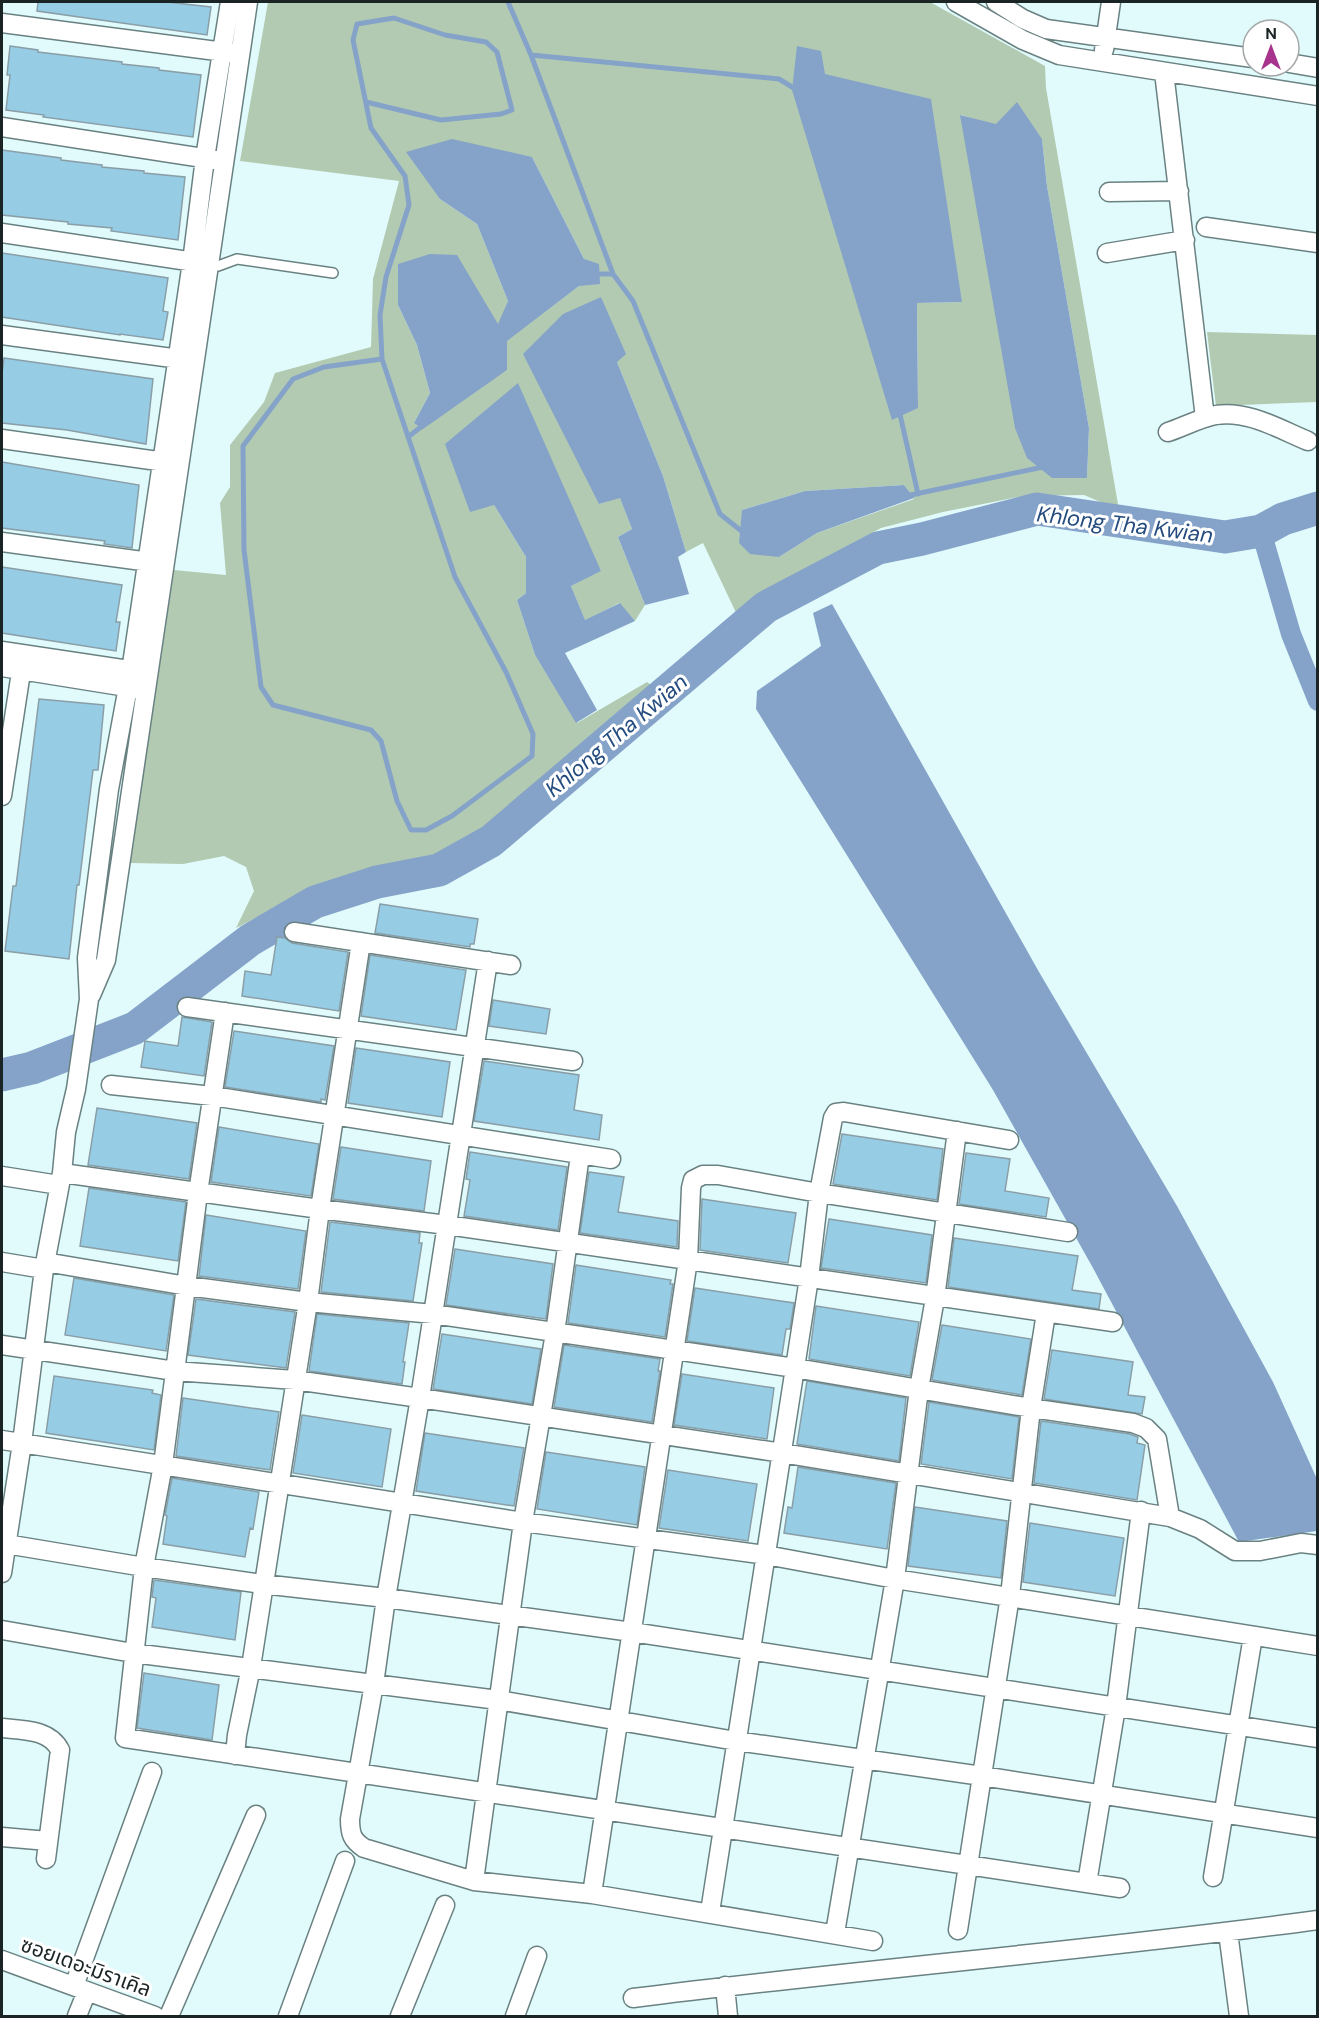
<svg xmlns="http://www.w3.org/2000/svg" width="1319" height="2018" viewBox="0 0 1319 2018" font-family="'DM Sans','Noto Sans Thai',sans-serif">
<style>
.green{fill:#b3cab2;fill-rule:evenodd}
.water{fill:#85a3c9}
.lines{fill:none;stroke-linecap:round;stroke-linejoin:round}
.stream{stroke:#85a3c9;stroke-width:5}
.canal{stroke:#85a3c9;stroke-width:20}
.river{stroke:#85a3c9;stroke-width:33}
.building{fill:#96cde5;stroke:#8a9ea8;stroke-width:1.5}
.service-casing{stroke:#6a8182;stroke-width:12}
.minor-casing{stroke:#6a8182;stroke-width:21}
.service{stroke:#fff;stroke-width:9}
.minor{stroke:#fff;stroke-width:18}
.labels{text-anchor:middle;stroke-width:6;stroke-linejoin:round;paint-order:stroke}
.street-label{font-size:21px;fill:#1b2424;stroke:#fff}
.water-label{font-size:22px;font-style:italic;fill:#244c7e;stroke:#fff}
</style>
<rect width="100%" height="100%" fill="#e1fbfc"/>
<path class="green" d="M268 2H930L1045 66 1046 88 1119 510 1084 495 1023 496 943 512 881 528 813 565 739 619 703 543 686 552 663 476 617 362 601 297 599 504 620 497 632 529 618 537 645 605 635 621 619 603 585 621 571 586 601 570 494 505 526 557V593L517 600 535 655 577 723 647 682 662 693 577 759 562 762 461 848 421 866 319 886 236 928 254 891 246 867 224 856 183 864 130 863 174 570 226 575 220 503 230 487V445L264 402 275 373 371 347 373 279 399 181 240 161ZM825 74 962 302 917 303 918 408ZM961 115 1042 139 1047 186 1089 428 1087 478ZM532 157 584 259 579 286 506 341 507 370 414 423 430 393 417 345 398 305 499 325 508 301 477 224 440 199ZM904 485 914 499 817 533 779 557 742 510 805 491Z
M1207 332 1317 335V402L1216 406Z"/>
<path class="water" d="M797 46 821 51 825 74 931 99 962 302 917 303 918 408 892 420 792 90Z
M1017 102 1042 139 1047 186 1089 428 1087 478H1052L1027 458 1015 428 960 115 996 124Z
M452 139 532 157 584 259 599 264 600 284 579 286 507 341V370L423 429 414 423 430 393 417 345 398 305V264L430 254 457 255 498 324 508 301 477 224 440 199 406 152Z
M601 297 626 354 617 362 663 476 686 552 678 557 689 594 645 605 618 537 632 529 620 498 599 504 523 354 563 314Z
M518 383 601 571 571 586 585 620 620 603 635 621 565 653 597 710 576 723 535 655 517 600 526 593V557L494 505 470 512 445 444Z
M904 485 914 498 817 533 779 557 750 554 739 543 742 510 805 491Z
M832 604 1039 972 1177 1206 1273 1382 1317 1479V1531L1239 1542 1093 1268 993 1090 756 709 757 691 821 646 813 613Z"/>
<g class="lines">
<path class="stream" d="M508 2 531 55
M366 102 441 120 501 114 512 110 497 52 486 42 445 35 394 18 357 24 353 40 371 128 405 176 409 205 386 277 380 315 382 359 455 577 506 672 533 734 532 756 452 816 426 830H411L397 801 381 741 371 730 273 705 261 687 244 550 243 446 293 379 324 367 382 359
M593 274H613L633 301 720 514 744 533
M613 274 531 55 779 79 797 90
M899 410 918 494
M408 437 426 423
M906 496 1043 467"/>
<path class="canal" d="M1261 531 1291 634 1318 701"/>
<path class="river" d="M2 1075 32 1068 135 1028 250 940 315 902 377 882 439 870 491 841 766 607 878 548 922 539 1037 509 1225 537 1261 531 1283 519 1318 508"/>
</g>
<path class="building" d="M38 2H167L211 7 207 35 37 11Z
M10 46 38 50V52L122 62V64L159 68V70L201 75 193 137 43 117 44 115 6 110 10 75H7Z
M2 150 61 158V160L102 165V167L144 171V173L185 177 178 240 111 231 112 228 68 224V222L2 215Z
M2 253 168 278 163 311 168 312 163 340 120 334V335L2 317Z
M4 358 153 379 146 444 67 430 2 423V374Z
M2 462 139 485 132 548 104 544 105 541 2 528Z
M2 567 122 585 116 622H120L116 651 2 633Z
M39 699 104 705 98 770H93L79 885H77L69 959 5 951 13 886H16Z
M380 904 478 919 474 944H470V947L375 933Z
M277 937 285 938 292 943 348 952 339 1011 242 996 245 971 271 975Z
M370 955 466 970 456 1030 361 1016Z
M493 1000 550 1009 546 1034 489 1026Z
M182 1017 212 1022 204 1076 141 1067 145 1041 178 1046Z
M234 1031 334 1046 325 1100 321 1099V1102L225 1087Z
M356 1048 450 1062 442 1117 348 1103Z
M484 1061 579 1075 574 1110 602 1115 599 1140 474 1121Z
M97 1108 197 1123 189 1179 88 1165Z
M219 1127 319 1144 311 1196 211 1182Z
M842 1134 943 1149 937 1200 833 1184Z
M341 1147 431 1161 424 1211 333 1199Z
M470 1152 567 1167 558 1230 464 1216 470 1180 466 1179Z
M966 1153 1010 1159 1005 1191 1049 1198 1046 1217 959 1204Z
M589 1172 624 1177 618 1212 678 1221 677 1247 580 1233Z
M89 1188 186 1202 178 1261 80 1246Z
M702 1199 796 1213 788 1263 700 1250Z
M206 1215 306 1231 298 1289 199 1276Z
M829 1219 932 1235 926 1283 821 1268Z
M330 1222 420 1233 419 1243H422L413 1301 321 1292Z
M954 1238 1078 1256 1072 1290 1101 1294 1099 1309 948 1287Z
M455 1249 553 1264 546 1319 446 1305Z
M576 1265 671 1280 670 1284H673L665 1337 568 1323Z
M74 1278 174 1295 166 1351 65 1335Z
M695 1288 794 1303 790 1329H786L782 1355 687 1341Z
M196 1299 295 1312 286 1368 188 1355Z
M816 1306 919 1322 910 1376 809 1359Z
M317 1314 409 1323 403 1362H405L402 1384 309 1371Z
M942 1325 1031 1339 1022 1395 932 1380Z
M442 1334 541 1349 532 1404 433 1389Z
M564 1345 660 1359 658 1371H660L652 1422 554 1407Z
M1052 1350 1133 1362 1128 1395 1145 1397 1142 1414 1044 1399Z
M682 1374 774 1388 767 1439 674 1425Z
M54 1376 153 1390 152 1393 161 1395 154 1450 46 1433Z
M807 1381 906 1398 899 1461 797 1444Z
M183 1398 279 1412 270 1470 176 1456Z
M929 1402 1019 1417 1012 1479 921 1464Z
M302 1415 391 1429 382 1487 293 1473Z
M1041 1421 1130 1434 1138 1437 1137 1443 1145 1445 1137 1500 1034 1483Z
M425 1433 524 1448 514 1506 416 1491Z
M546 1452 645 1467 637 1525 537 1509Z
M798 1467 896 1483 887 1549 784 1533 788 1507 792 1508Z
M668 1470 757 1484 748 1541 659 1528Z
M172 1478 259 1492 253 1529 250 1528 245 1557 163 1544 167 1516 165 1515Z
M915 1507 1007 1521 1001 1578 908 1566Z
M1030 1523 1124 1538 1115 1596 1023 1582Z
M154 1580 241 1592 235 1640 152 1627 156 1598 152 1597Z
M144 1673 219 1685 212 1740 137 1728Z"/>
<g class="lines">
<g class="service-casing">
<path id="service" d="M209 265 218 266 237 259 333 273"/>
</g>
<g class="minor-casing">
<path id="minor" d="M956 2 1023 40 1059 55 1318 96
M996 2 1023 19 1046 29 1253 58
M2 23 232 53
M1104 50 1111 2
M1289 63 1318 68
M1164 72 1205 418
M2 127 216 160
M1109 192 1179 191
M1206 227 1318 243
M2 233 201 263
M1107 253 1185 240
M2 335 187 360
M1168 432C1183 427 1200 418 1216 415 1248 410 1279 429 1308 441
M2 439 172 463
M2 542 157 563
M2 651 142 672
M2 667 139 689
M2 796 23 659
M294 932 511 965
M488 961 420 1398 386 1598 374 1684 350 1819C350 1834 352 1840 364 1848L474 1881 592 1894 873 1941
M91 995 106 960 248 2
M187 1007 573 1061
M225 1012 198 1193 163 1465 144 1567 125 1738 1120 1888
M111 1085 212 1096 611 1159
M62 1173 320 1209 447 1225 1113 1322
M2 1176 59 1185
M2 1262 44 1269
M45 1262 187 1286 308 1302 433 1314 795 1368 1031 1408 1133 1423 1146 1428 1157 1439 1170 1517 1200 1529 1235 1551H1260L1301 1543 1318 1545
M2 1345 175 1371 295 1380 420 1398 782 1453 1170 1517
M2 1440 523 1522 766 1555 895 1579 1318 1646
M6 1544 144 1567 262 1584 386 1598 632 1632 1318 1738
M2 1573 22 1443 44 1269 62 1173 66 1132 76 1089 89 999 87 958 109 789 131 671 192 262 205 158 230 2
M2 1630 133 1653 498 1700 736 1741 982 1776 1318 1828
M2 1728C22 1730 49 1729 60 1750L46 1859
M235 1755 237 1735 251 1667 308 1302 320 1209 361 942
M2 1837 48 1841
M1213 1877 1253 1636
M474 1881 523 1522 555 1333 580 1155
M1087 1883 1116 1707 1141 1511
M592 1894 688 1260 691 1188 693 1180 703 1175H718L819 1193 1068 1232
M710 1912 809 1278 819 1193 833 1118 836 1113 844 1112 1009 1140
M958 1930 1010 1596 1031 1408 1046 1313
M1228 1932 1239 2016
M835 1933 895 1579 919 1389 935 1298 957 1131
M2 1960 155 2016
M74 1986 152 1772
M725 1986 728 2016
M633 1998C861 1969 1090 1951 1318 1920
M77 2016 87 1991
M169 2016 256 1815
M288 2016 345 1861
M400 2016 445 1905
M515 2016 537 1956"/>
</g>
<use href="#service" class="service"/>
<use href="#minor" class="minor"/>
</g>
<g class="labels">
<g class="street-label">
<text transform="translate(86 1967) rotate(20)" y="7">ซอยเดอะมิราเคิล</text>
</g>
<g class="water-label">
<text transform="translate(1125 524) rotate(7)" y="8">Khlong Tha Kwian</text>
<text transform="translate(616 735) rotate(-40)" y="8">Khlong Tha Kwian</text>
</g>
</g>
<rect width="1319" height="2018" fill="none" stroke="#1b2424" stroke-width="6"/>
<g transform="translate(1271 48)"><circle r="28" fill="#ffffff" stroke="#a4a7a7" stroke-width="1.5"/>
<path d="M0-4.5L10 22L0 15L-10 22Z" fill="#a7338c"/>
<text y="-9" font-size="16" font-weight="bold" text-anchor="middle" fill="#1b2424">N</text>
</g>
</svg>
